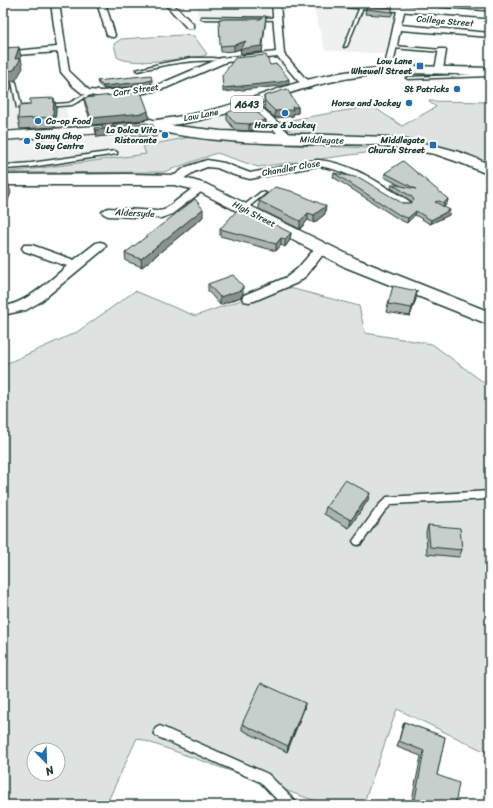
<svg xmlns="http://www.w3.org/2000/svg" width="493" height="808" viewBox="0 0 493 808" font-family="Sriracha,sans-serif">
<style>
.built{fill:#eef1f0}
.green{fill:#dee3e2;stroke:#7e908b;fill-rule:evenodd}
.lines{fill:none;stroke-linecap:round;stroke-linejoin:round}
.lane-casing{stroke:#1f3d34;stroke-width:3}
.street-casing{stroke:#1f3d34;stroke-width:3}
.secondary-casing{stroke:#1f3d34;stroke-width:3}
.primary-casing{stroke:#1f3d34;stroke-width:3}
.lane{fill:#fff;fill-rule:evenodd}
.street{fill:#fff;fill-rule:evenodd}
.secondary{fill:#fff;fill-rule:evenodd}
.primary{fill:#fff;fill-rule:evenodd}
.wall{fill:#abb2af;stroke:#1f3d34}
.shaded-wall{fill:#8b918f;stroke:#1f3d34}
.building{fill:#c7cfcc;stroke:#1f3d34}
.poi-dot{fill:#1f6fb2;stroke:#fff;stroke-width:1.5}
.labels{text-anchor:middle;stroke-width:4;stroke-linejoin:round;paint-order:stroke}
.far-street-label{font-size:9px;fill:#1f3d34;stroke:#fff}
.far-poi-label{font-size:9px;font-weight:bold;fill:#1f3d34;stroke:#fff;text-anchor:end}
.shield{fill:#fff;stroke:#627771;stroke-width:1}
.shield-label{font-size:10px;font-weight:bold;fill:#1f3d34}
</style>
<rect width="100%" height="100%" fill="#fff"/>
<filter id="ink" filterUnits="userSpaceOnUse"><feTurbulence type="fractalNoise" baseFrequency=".025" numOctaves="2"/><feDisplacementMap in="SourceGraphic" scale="8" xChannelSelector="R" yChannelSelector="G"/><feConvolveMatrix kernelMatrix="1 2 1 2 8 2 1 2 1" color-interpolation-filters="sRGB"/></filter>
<g filter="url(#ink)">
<path class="built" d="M208 3H270L269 23 237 22V20H198L197 5Z
M295 3 397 10 385 54 325 50 313 5Z
M377 3H462L460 9Z
M3 84H17L22 105H65L72 133 251 105 274 133 143 146 146 154 3 173Z"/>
<path class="green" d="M181 35 194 36 207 54 204 56C186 58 131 67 117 57L114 44 121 39Z
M428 101 490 102V164L463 152 384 137 295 134 279 122 372 106 402 126 436 107Z
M196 136 268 144 396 149 258 167 217 153 164 172 3 173 146 154 143 146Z
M282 286 359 306 365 333 432 344 490 387V754L397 709 363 805H327L137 738 106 805H3V363L10 362 77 332 135 291 195 316ZM34 750H58V774H34Z"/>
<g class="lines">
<g class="lane-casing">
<path id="lane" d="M419 3H437L452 5 450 6Z
M361 4 364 5 347 46 344 47Z
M201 17 278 18 280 19 278 20 202 19Z
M394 46 442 50 444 51 442 52 393 48Z
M191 58H213L226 60 224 61C194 59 167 64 138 71L136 70 159 64Z
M490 74V76L408 79 406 78 408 77Z
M12 81 16 82 21 106H30L32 107V108H17Z
M90 92 94 93 72 105 45 107 43 106 45 105 69 103Z
M115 151 117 152V154L31 167 7 169 3 171V167L6 165 31 163Z
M261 192 266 193 246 209H242V207Z
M490 491V499L392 504 384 512 361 544 358 545 355 544 353 541 378 506 387 497Z
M160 726 268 774 295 801 297 805H282L260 782 156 736 154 732 156 728Z"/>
</g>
<g class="street-casing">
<path id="street" d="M51 3H59L69 71 89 90 102 91 145 87 160 84 221 58 276 52 272 3H280L284 54 304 77 314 84 310 87 298 81 278 57 226 62 166 88 145 93 102 97 83 94 73 86 61 72 58 52 3 56V52L57 47Z
M97 3H105L115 35 114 37H111L107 35Z
M164 3H172L193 24V28H187Z
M398 6H401L405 8 401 25 490 33V37L400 30 392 70 388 73 385 72 384 70Z
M439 49H445L446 51 443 69 439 72 435 69Z
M252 100 255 101 293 137 294 139 293 141H285L247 103Z
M207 160 224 163 250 173 317 160C346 162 370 177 394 192 400 196 408 199 412 204L410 206H402C375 191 349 169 317 166L250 179 234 175 217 168 207 167 194 172 178 182H170L168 180 186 167Z
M201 184 207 187 205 189 172 214 161 218 108 216 104 214 102 212 104 210 108 208 157 211 164 210 197 185Z
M100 242 104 243 106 246 104 249 40 302 26 310 3 315V307C29 301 47 283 67 266L24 251 22 248 24 245H32L74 260 96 243Z
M322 244 326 245 328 248 307 275 297 283 254 301 249 302 244 301 242 298 244 295 287 277 297 269 318 245Z"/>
</g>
<g class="secondary-casing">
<path id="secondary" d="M151 119 158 123 176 126 221 131 386 137C421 142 458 148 490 165V175L461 163 435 154 380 145C303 143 224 147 149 129L144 123 146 120Z
M129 174 174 175 206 184 357 259 490 312V325L345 267 196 190 174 185H3V175Z"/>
</g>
<g class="primary-casing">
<path id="primary" d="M325 3H370L490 12V18L330 6Z
M410 66 490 68V76C437 73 382 70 330 82 284 92 242 112 196 121 133 133 67 135 3 140V132C72 127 144 126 212 110 244 102 275 89 307 80 341 71 375 67 410 66Z"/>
</g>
<use href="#lane" class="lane"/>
<use href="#street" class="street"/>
<use href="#secondary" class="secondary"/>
<use href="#primary" class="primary"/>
</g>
<path class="wall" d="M367 6 393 12 391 16 365 14Z
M266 16 262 52 241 54 240 49 234 51 221 52 219 19H261Z
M97 81 152 83 145 86 104 89 98 84Z
M264 96 298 107V113L293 114V116L275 118 265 108 264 103Z
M54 98 56 107 55 127 20 129 18 119 30 105Z
M84 98 149 118 144 120 92 125 85 105Z
M227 113 266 120 265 127 249 131 235 130 227 120Z
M95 128 155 130 156 137H121L120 134 97 137Z
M334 173 402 203H411L412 202 411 201 391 188 392 184 401 186 384 177 385 173 448 199 447 203 444 207 449 215 430 224 415 215 407 223 400 220 333 177Z
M259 201 325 214 314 223 308 220 300 229 259 209Z
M490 208V223L488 215Z
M203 217 142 267 126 261 125 253Z
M220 229 291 233 290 240 285 247 281 245 276 251 220 236Z
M208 284 243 294 241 297 220 305 208 291Z
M416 299 410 316 386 312 388 304Z
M368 500 349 528 324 514 326 507Z
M428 525 462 550 459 557 427 554 426 532Z
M305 703 304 709 287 752 242 730V724Z
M404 722 445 737 437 775 455 805H411L421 756 397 747 402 728Z"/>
<path class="shaded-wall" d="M266 16 262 52 241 54 240 49 234 51V45L246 41Z
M19 47 21 57 20 59 21 58 23 68 16 80 11 81 12 87 3 101V86L8 71 15 59Z
M289 79V84L281 86 223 92V88Z
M152 80V83L145 86 104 89 103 86Z
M54 98 56 107 55 127 53 117Z
M292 107H298V113L293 114V116L275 118V111Z
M148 111 149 118 144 120 92 125 91 118Z
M266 120 265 127 249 131V124Z
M119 127 120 134 97 137 96 130Z
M8 182 11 193 4 210 3 206V195Z
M448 199 447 203 443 208 444 203Z
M326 206 325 214 314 223V215Z
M203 209V217L142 267 141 259Z
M450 210 449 215 430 224 431 220Z
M416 211 415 215 407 223 408 218Z
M308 213V220L300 229V221Z
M291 233 290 240 285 247V239Z
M281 238V245L276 251V244Z
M243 286V294L241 297 220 305V297Z
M417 291 416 299 410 316 412 308Z
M370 493 368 500 349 528 351 520Z
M305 703 304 709 287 752 288 746Z"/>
<path class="building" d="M367 6 393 8 391 12 366 9Z
M263 16H266L262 46 240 49 246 41 234 45 220 46 219 19H261Z
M19 47 15 59 21 58 14 70 8 71 9 77 3 86V48Z
M266 55 270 65 277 64 289 79 281 82 223 88 222 76 235 58Z
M151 75 152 80 144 82 103 86 97 81Z
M287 89 298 107H292L293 110 275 111 265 101 264 96Z
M141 92 148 111 144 113 91 118 84 98Z
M54 98 53 117 18 119 19 106 30 105V99Z
M247 104 266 120 249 124 235 123 227 113 241 106Z
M147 123 153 125 155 130H120L119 127 96 130 95 128Z
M403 161 448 199 444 203 439 201 435 202 450 210 431 220 416 211 408 218 401 216 334 173 360 178 402 203H411L414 200 412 197 392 184 416 189 385 173Z
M3 182H8L3 195Z
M275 187 291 191 326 206 314 215 308 213 300 221 259 201Z
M195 199 203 209 141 259 125 253Z
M240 207 291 233 285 239 281 238 276 244 220 229Z
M233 275 243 286 241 290 220 297 208 284Z
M393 286 417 291 412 308 388 304Z
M345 480 370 493 351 520 326 507Z
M428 525 460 528 462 550 430 547Z
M261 683 305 703 288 746 242 724Z
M404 722 445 737 437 775 459 783 455 805H414L424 751 399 741Z"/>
</g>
<g class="poi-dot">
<rect x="416" y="62" width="8" height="8" rx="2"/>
<circle cx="457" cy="89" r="4"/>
<circle cx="409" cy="103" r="4"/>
<circle cx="285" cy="113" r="4"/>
<circle cx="38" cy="121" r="4"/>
<circle cx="165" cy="135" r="4"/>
<circle cx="27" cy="141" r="4"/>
<rect x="429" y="141" width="8" height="8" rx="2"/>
</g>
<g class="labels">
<g class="far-street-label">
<text transform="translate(445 21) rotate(5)" y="3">College Street</text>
<text transform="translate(136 90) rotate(-8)" y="3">Carr Street</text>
<text transform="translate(201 115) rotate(-11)" y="3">Low Lane</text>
<text transform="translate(322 140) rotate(2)" y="3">Middlegate</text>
<text transform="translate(291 168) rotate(-10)" y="3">Chandler Close</text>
<text transform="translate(135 213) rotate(3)" y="3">Aldersyde</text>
<text transform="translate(254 214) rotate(27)" y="3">High Street</text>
</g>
<g class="far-poi-label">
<text x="412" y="64">Low Lane<tspan x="412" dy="10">Whewell Street</tspan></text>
<text x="449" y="92">St Patricks</text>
<text x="401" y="106">Horse and Jockey</text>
<text x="46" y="124" text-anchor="start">Co-op Food</text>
<text x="285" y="128" text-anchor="middle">Horse &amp; Jockey</text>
<text x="157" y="133">La Dolce Vita<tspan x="157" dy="10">Ristorante</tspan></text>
<text x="35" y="139" text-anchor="start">Sunny Chop<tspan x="35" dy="10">Suey Centre</tspan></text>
<text x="425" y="143">Middlegate<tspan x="425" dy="10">Church Street</tspan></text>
</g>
<rect class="shield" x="231" y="96" width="32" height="16" rx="3"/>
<g class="shield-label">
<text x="247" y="108">A643</text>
</g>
</g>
<rect width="493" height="808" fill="none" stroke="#fff" stroke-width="16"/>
<rect x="8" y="8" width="477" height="792" fill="none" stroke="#1f3d34" stroke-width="1.5" filter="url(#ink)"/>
<g transform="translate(46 762) rotate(157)"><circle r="19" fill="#ffffff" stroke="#a5b1ae"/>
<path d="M0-3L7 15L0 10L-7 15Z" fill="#1f6fb2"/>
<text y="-6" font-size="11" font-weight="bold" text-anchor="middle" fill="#1f3d34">N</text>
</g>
</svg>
